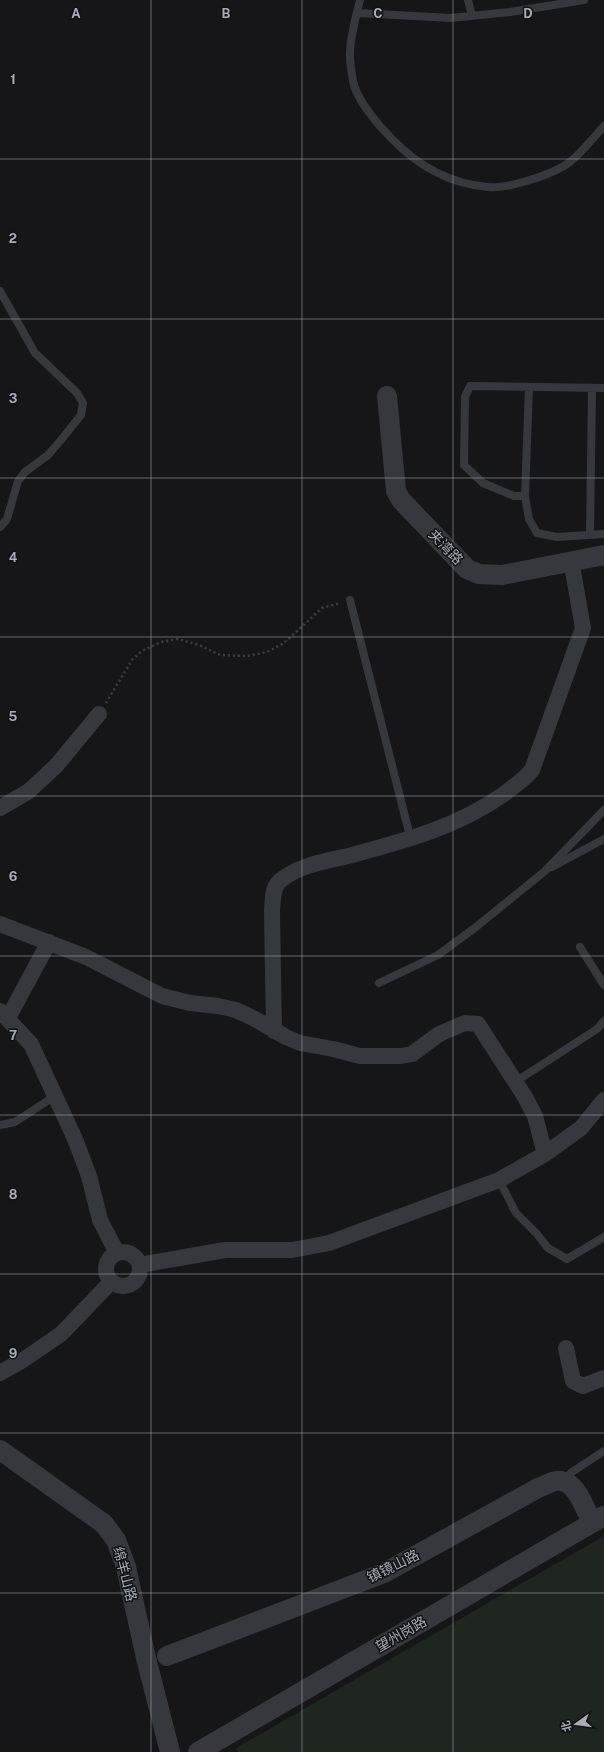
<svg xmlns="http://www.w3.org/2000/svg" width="604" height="1752" viewBox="0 0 604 1752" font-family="'Public Sans','Noto Sans SC',sans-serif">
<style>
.green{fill:#1e261f}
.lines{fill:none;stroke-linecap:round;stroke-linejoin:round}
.path{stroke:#3d3f44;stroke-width:2.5;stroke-dasharray:2 3;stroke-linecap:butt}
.service{stroke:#37383d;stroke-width:8}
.minor{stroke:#37383d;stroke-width:16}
.tertiary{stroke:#37383d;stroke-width:20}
.grid{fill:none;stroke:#a8adb8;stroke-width:1;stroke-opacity:0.55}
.labels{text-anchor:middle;stroke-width:3;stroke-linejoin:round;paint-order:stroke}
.street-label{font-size:14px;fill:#a8adb8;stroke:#111113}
.grid-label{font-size:13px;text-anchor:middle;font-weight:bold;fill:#a8adb8;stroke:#111113;stroke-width:3;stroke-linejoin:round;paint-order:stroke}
</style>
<rect width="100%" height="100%" fill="#161618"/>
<path class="green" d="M604 1536V1752H238L236 1748Z"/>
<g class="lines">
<path class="path" d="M106 703 132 660 142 651 161 642 178 639 199 645 220 655 247 656 267 652 284 643 322 608 341 603"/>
<path class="service" d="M360 0C356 16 349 41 350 57 350 64 352 73 353 81 356 99 378 125 391 138 417 165 450 184 488 187 507 189 547 176 564 166 577 159 594 137 604 126
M468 0 472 16
M357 13 451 18 510 12 584 0
M0 291 35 353 77 393 83 403 81 415 61 440 48 455 25 472 18 481 7 519 0 527
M529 387 525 496 529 519 537 533 557 537 604 534
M525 496H514L483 483 464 465 465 397 470 386 604 388
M590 535 592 388
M350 600 411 840
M552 867 604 839
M580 947 604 985
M379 983 438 955 476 927 545 871 604 810
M515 1082 597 1029 604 1021
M0 1125 15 1122 55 1096
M499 1180 516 1213 537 1234 548 1248 567 1259 604 1237
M564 1481 572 1472 604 1451"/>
<path class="minor" d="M0 808 29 791 56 766 99 714
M0 924 86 957 162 996 190 1003 218 1006 236 1010 255 1019 286 1037 300 1043 333 1049 360 1056H401L412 1054 439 1034 465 1023 478 1024 525 1097 535 1116 545 1154
M0 1011 31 1044 75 1139 89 1176 100 1220 117 1253
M8 1018 49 942
M274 1031 272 911C273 900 272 886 281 880 301 864 328 861 352 855 408 840 457 827 504 794 514 786 524 780 532 770L583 628 571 560
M106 1269a17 17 0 1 1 34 0a17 17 0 1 1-34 0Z
M140 1265 225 1250H292L329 1243 499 1180 545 1154 581 1128 604 1100
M566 1348 573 1381 583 1386 604 1378
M0 1373 23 1360 61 1334 111 1282"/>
<path class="tertiary" d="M387 396 396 491 401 500 467 569 479 574 502 575 604 555
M0 1450 104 1524 116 1540 126 1567 146 1658 170 1752
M167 1656 384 1573 538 1488C544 1486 550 1482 556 1481 576 1478 585 1509 592 1523
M198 1752 604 1516"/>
</g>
<path class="grid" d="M151 0V1752M302 0V1752M453 0V1752M0 159H604M0 319H604M0 478H604M0 637H604M0 796H604M0 956H604M0 1115H604M0 1274H604M0 1433H604M0 1593H604"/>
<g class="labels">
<g class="street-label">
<text transform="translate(446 547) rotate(46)" y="5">夹湾路</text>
<text transform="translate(393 1566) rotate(-26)" y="5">镇镜山路</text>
<text transform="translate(125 1574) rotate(75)" y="5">绵羊山路</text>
<text transform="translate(401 1634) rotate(-30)" y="5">望州岗路</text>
</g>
</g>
<g class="grid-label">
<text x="76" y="18">A</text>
<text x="226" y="18">B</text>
<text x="378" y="18">C</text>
<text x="528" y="18">D</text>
<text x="13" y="84">1</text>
<text x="13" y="243">2</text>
<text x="13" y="403">3</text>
<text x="13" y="562">4</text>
<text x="13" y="721">5</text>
<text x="13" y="881">6</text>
<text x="13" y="1040">7</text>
<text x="13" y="1199">8</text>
<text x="13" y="1358">9</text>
</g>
<g transform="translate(576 1724) rotate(256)" stroke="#111113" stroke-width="3" paint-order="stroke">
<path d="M0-3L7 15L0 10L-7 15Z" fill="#a8adb8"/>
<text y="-6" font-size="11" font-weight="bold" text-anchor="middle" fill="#a8adb8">北</text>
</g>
</svg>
